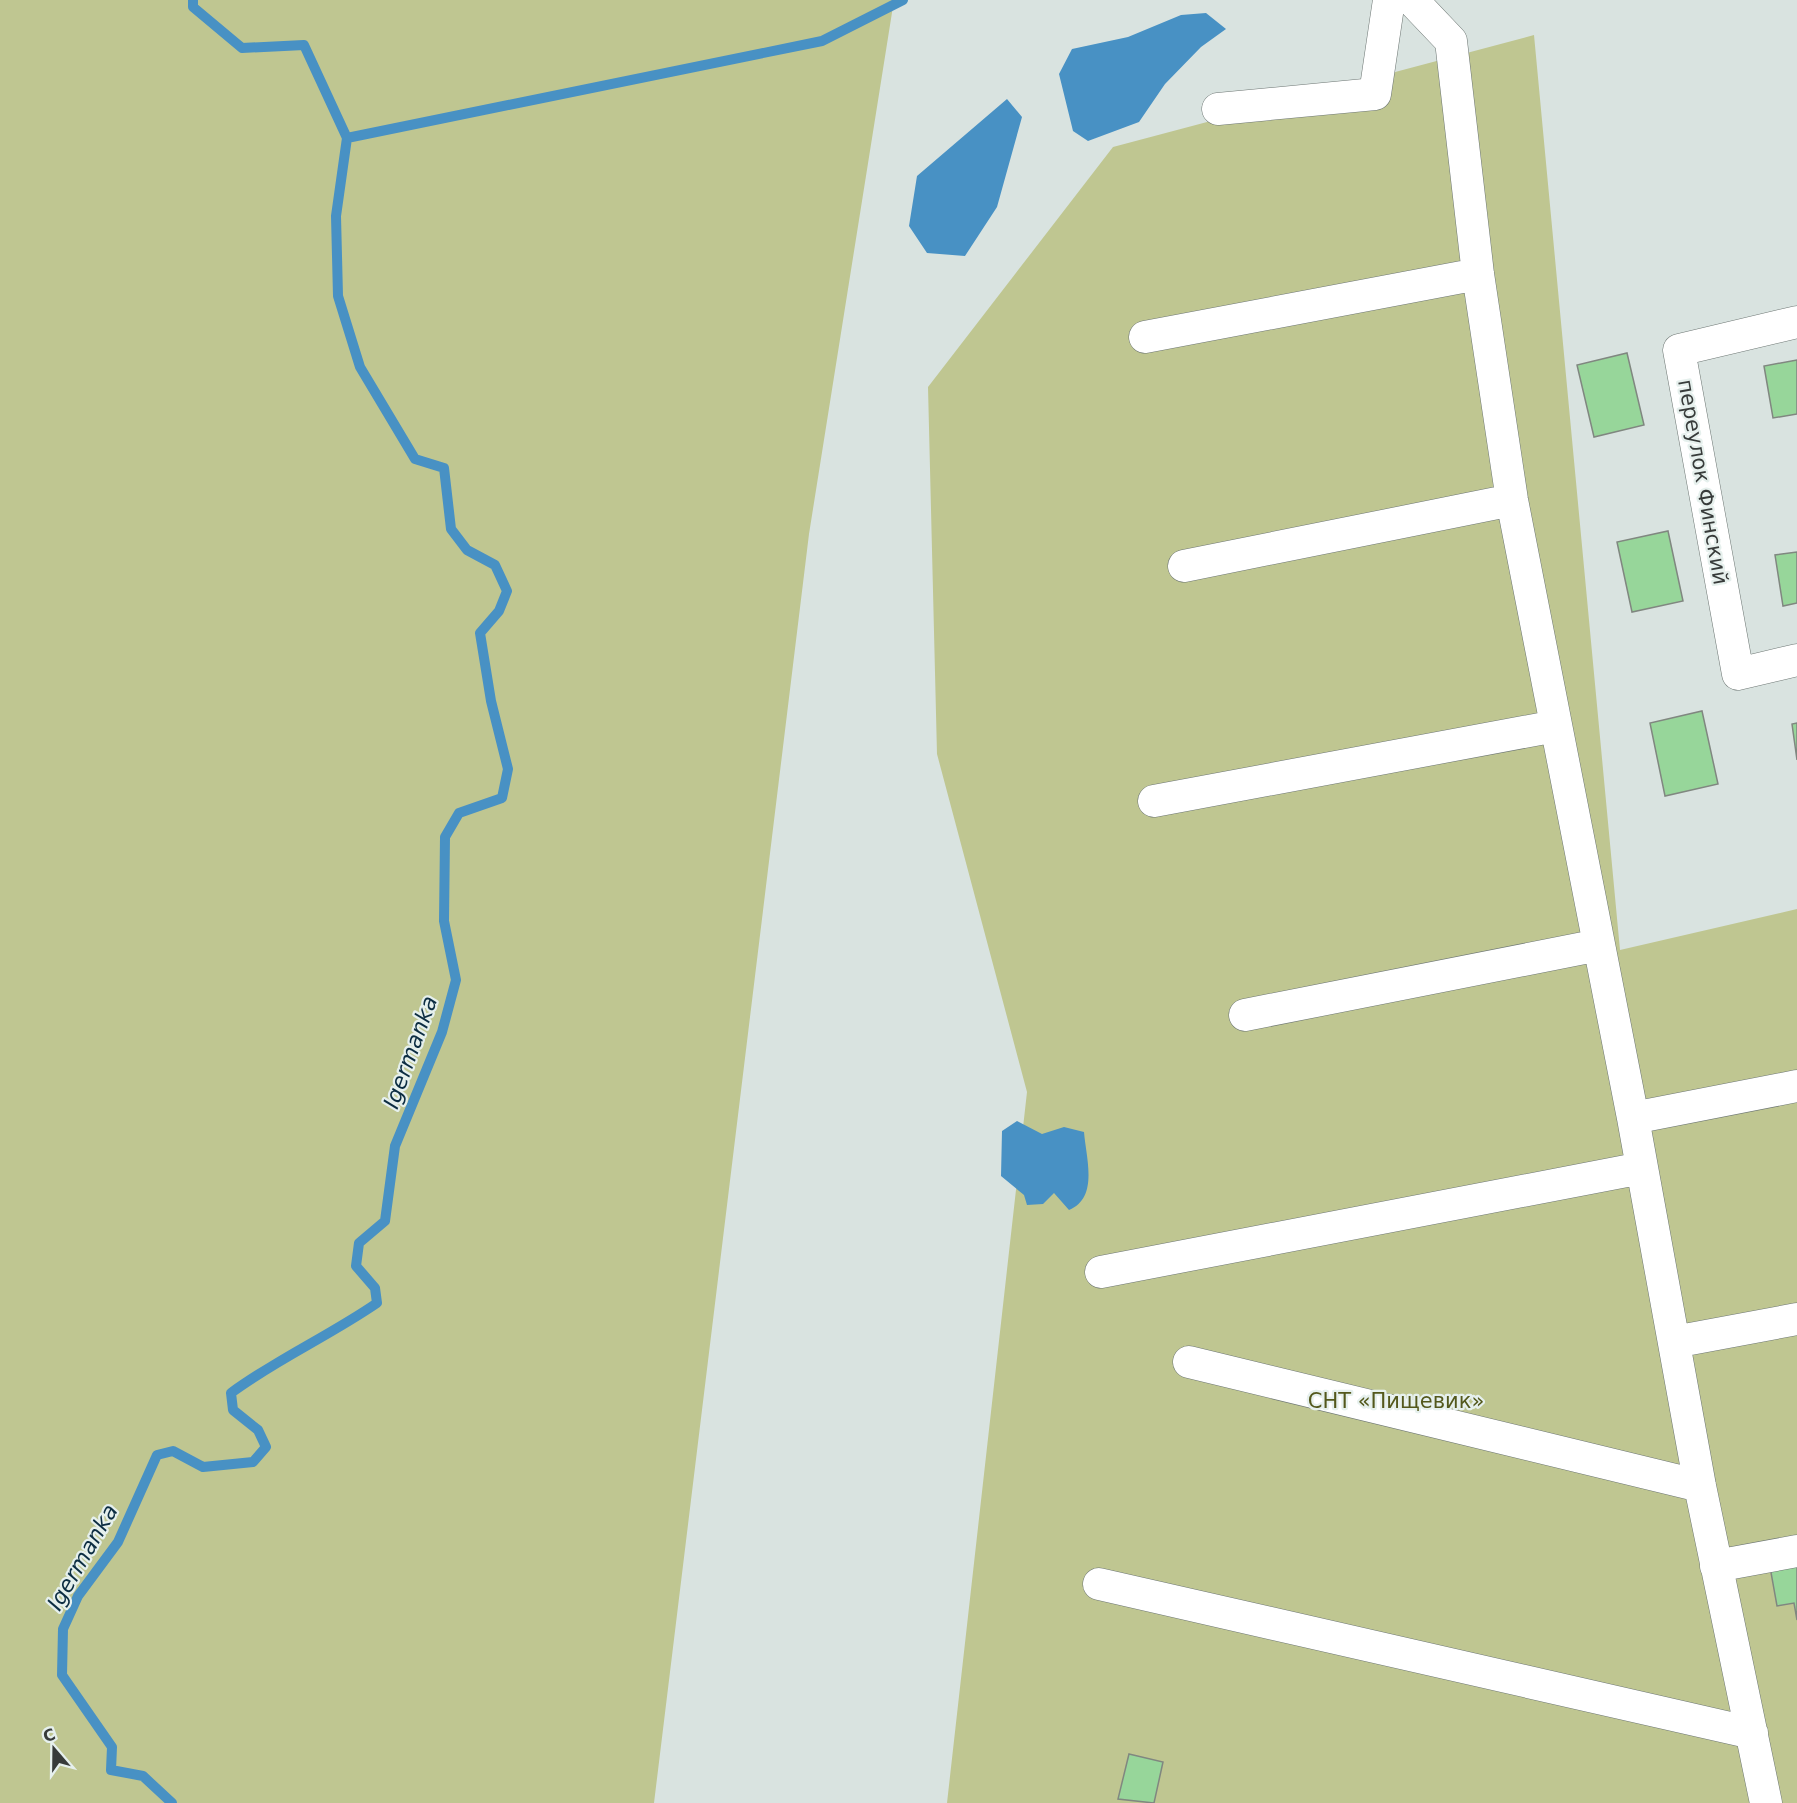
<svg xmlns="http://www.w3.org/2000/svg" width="1797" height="1803" viewBox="0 0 1797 1803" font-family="'DejaVu Sans',sans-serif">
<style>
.green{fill:#bfc691}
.water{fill:#4891c4}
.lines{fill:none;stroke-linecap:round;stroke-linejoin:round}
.stream{stroke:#4891c4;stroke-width:10}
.building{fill:#97d69a;stroke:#808780;stroke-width:1.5}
.minor-casing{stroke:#6e7774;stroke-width:33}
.minor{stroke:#fff;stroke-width:32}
.labels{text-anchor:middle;stroke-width:4.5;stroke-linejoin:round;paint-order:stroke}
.street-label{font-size:21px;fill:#373b3a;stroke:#e6f0ed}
.park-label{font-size:21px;fill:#53581c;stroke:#e6f0ed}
.water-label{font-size:22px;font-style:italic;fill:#0c2d42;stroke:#e6f0ed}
</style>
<rect width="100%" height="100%" fill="#d9e3e0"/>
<path class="green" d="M0 0H894L809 534 654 1803H0Z
M1534 35 1620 950 1797 909V1803H947L1027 1092 937 754 928 387 1113 147Z"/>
<path class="water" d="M1206 13 1226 29 1201 47 1165 84 1139 122 1088 141 1073 131 1059 74 1072 49 1128 37 1181 15Z
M1007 99 1022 117 997 207 965 256 927 253 909 226 917 176Z
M1017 1121 1042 1134 1064 1127 1084 1132C1086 1158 1099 1198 1069 1210L1054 1193 1043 1204 1027 1205 1024 1195 1001 1176 1002 1131Z"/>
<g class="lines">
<path class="stream" d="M347 138 822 41 903 0
M172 1803 143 1776 111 1770 112 1747 62 1675 63 1629 78 1596 118 1542 157 1455 173 1451 203 1467 253 1462 266 1447 258 1430 233 1410 231 1393C277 1359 329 1336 377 1303L375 1288 356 1266 359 1243 385 1221 395 1146 442 1032 456 980 444 921 445 837 459 813 502 798 508 769 491 701 480 633 499 611 507 591 495 565 467 550 451 529 444 468 415 459 360 367 338 296 336 216 347 138 304 45 242 48 193 7V0"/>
</g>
<path class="building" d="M1627 353 1644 425 1594 437 1577 365Z
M1797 360V414L1773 418 1764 366Z
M1668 531 1683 601 1632 612 1617 542Z
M1797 552V603L1783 606 1775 555Z
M1702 711 1718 784 1665 796 1650 723Z
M1797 723V760L1792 724Z
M1797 1563V1620L1794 1603 1777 1606 1770 1567Z
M1129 1754 1163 1762 1154 1803 1118 1799Z"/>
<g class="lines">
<g class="minor-casing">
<path id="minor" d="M1412 0 1451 41 1478 274 1512 500 1633 1118 1700 1486 1766 1803
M1218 109 1375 94 1389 0
M1797 322 1679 350 1738 674 1797 660
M1145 337 1478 274
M1184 566 1512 500
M1154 801 1556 726
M1245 1015 1599 945
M1633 1118 1797 1086
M1101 1272 1642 1168
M1674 1342 1797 1319
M1189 1362 1700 1486
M1716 1566 1797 1551
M1099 1584 1752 1733"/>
</g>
<use href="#minor" class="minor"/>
</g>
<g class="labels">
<g class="street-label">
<text transform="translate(1703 482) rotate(80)" y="7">переулок Финский</text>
</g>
<g class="park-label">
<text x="1396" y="1408">СНТ «Пищевик»</text>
</g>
<g class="water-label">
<text transform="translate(410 1052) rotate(-70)" y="8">Igermanka</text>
<text transform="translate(82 1557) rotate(-60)" y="8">Igermanka</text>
</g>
</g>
<g transform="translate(54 1749) rotate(340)" stroke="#e6f0ed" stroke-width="4.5" paint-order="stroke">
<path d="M0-4.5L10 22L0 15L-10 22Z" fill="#373b3a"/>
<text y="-9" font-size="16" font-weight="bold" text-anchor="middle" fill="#373b3a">С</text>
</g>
</svg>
